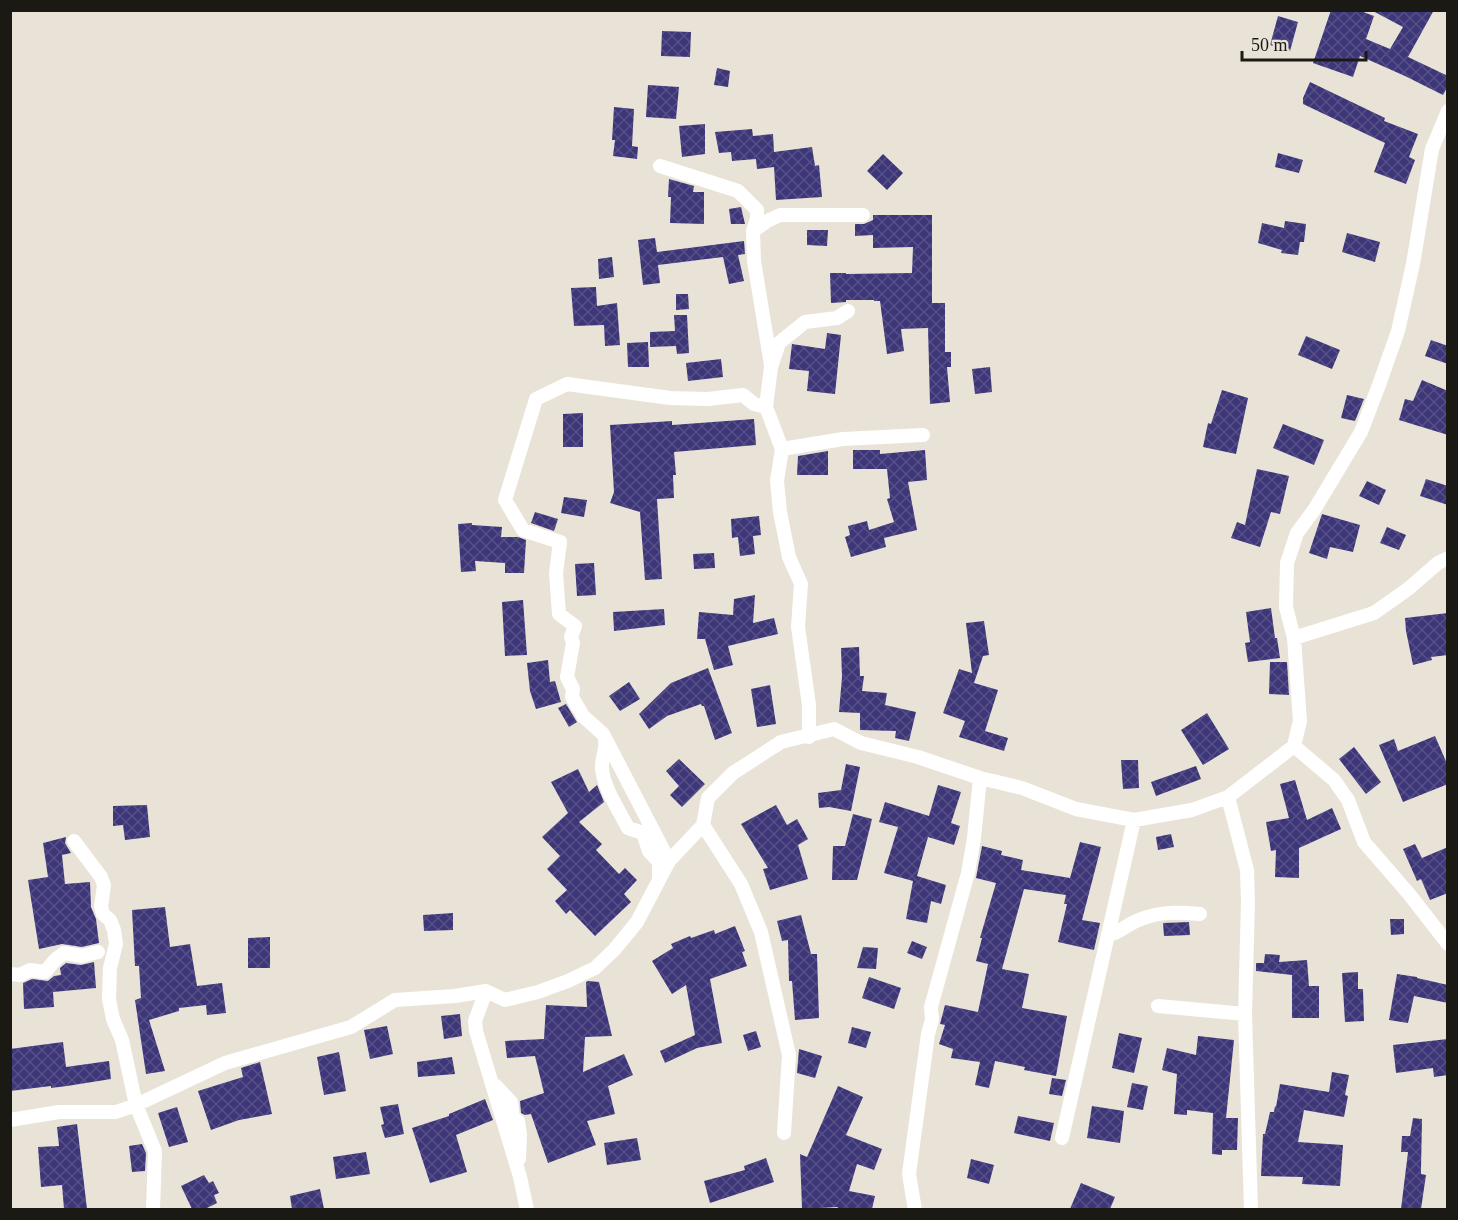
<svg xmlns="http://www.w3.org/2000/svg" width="1458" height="1220" viewBox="0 0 1458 1220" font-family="Georgia,serif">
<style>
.building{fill:url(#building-cross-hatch)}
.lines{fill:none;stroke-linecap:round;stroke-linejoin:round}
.street{stroke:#fff;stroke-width:14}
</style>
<defs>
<pattern id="building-cross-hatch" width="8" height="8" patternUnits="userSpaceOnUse" patternTransform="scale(1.5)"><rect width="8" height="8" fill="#3d3679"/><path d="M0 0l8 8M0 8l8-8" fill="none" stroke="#565086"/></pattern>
</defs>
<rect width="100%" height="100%" fill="#e9e3d7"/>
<path class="building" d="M1331 10H1358L1374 16 1366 39 1390 49 1403 27 1371 10H1434L1408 57 1448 76V86L1443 95 1405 76 1360 56 1353 77 1313 63Z
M1278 16 1298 22 1290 51 1270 45Z
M662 31 691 32 690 57 661 56Z
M717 68 730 71 728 87 714 85Z
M1310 82 1385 118 1384 121 1418 134 1409 157 1415 160 1406 184 1374 172 1385 143 1303 104V98Z
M648 85 679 87 676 119 646 117Z
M614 107 634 109 632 146 638 147 637 159 613 156 615 140H612Z
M705 124V154L682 157 679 126Z
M752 129 753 136 773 134 774 152 812 147 815 166 819 165 822 197 776 200 774 167 757 169 756 159 732 161 731 152 719 153 715 132Z
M1278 153 1303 160 1299 173 1275 167Z
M883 154 903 173 887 190 867 171Z
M669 179 694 186 693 192H704V224L670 223 671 197H668Z
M741 207 745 224H731L729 209Z
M873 215H932V303H945V352H951V367H947L950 402 930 404 928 328 901 329 904 351 887 354 880 301H874V300H846V302L831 303 830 273H846V274L912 273 913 247 873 248V235L855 236V224H864L873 220Z
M1285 221 1306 224 1304 242H1300L1298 255 1281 253 1282 250 1258 243 1262 223 1284 228Z
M807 230H828L827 246 807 245Z
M1347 233 1380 242 1375 262 1342 252Z
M655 238 657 252 744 241 745 254 738 255 744 281 729 284 723 257 658 265 660 283 643 285 638 240Z
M612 257 614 277 599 279 598 259Z
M596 287 597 306 617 303 620 345 605 346 604 325 574 326 571 288Z
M676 294H688L689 309 676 310Z
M674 315H687L689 353 677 354 676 346 650 347V332L675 331Z
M827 333 841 335 835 394 807 391 809 371 789 369 792 344 825 349Z
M1306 336 1340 350 1332 369 1298 355Z
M1431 340 1448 346V364L1425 356Z
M648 342 649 367H628L627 343Z
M721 359 723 377 688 381 686 363Z
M990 367 992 392 975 394 972 369Z
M1422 380 1448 391V435L1399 420 1405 399 1413 401Z
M1222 390 1248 398 1236 454 1203 447 1208 423 1211 424Z
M1347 395 1364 399 1355 421 1341 418Z
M583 413V447H563V414Z
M754 419 756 445 674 452 676 475H673L674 498 657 499 662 579 645 580 640 512 610 503 614 492 610 425 672 421V425Z
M1283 424 1324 440 1314 465 1273 448Z
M853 450H880V454L925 450 927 480 908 482 917 530 884 538 886 547 851 557 845 537 850 535 848 526 867 521 869 530 894 522 887 499 890 498 887 469H853Z
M828 451V475H797L798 456Z
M1257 469 1289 476 1280 514 1271 512 1260 547 1231 538 1237 522 1245 525Z
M1426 479 1448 486V505L1420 496Z
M1367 481 1386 490 1379 505 1359 496Z
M564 497 587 500 584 517 561 513Z
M535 512 558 519 554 531 531 523Z
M1322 514 1360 525 1353 552 1330 547 1327 559 1309 553Z
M759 516 761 535 753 536 755 554 740 556 738 537 732 538 731 519Z
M472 523V525L502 527 501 537H518L526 540 524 573H505V563L475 561 476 571 461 572 458 524Z
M1387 527 1406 535 1399 550 1380 543Z
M714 553 715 568 694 569 693 554Z
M594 563 596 595 577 596 575 564Z
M755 595 753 623 774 618 778 634 728 646 733 665 714 670 705 639H697L699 612 733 615 734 599Z
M523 600 527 655 505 656 502 602Z
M1271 608 1275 638H1277L1280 658 1248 662 1245 643 1250 642 1246 612Z
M664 609 665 625 614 631 613 612Z
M1448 613V655L1431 657 1432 660 1413 665 1406 631 1405 618Z
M984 621 989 655 983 656 974 683 998 690 985 731 1008 738 1004 751 959 737 965 721 943 713 959 669 972 673 966 623Z
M859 647 860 676H864L862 691 887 693 885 705 916 712 909 741 895 738 896 731 860 730V713L839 712 842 677 841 648Z
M548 660 550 682 555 681 561 702 536 709 530 691 527 663Z
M1270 662H1287L1289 695 1269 694Z
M708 668 732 733 715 740 704 706H702L701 704 667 716 649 729 639 714 671 683Z
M629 682 640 699 620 711 609 696Z
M770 685 776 724 757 727 751 689Z
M566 704 577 722 569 727 558 708Z
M1207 713 1229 749 1203 765 1181 730Z
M1435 736 1448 766V784L1403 802 1379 745 1394 739 1398 751Z
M1354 747 1381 782 1366 794 1339 759Z
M679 759 705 784 682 807 670 795 679 786 666 771Z
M1121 760H1138L1139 788 1123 789Z
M846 764 860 767 851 811 829 807 819 808 818 793 841 790Z
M1196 766 1201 779 1156 796 1151 782Z
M578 769 589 792 597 785 604 802 579 822 602 844 596 850 619 874 625 868 637 880 624 894 631 902 595 936 570 910 566 914 555 901 567 890 547 869 560 856 542 837 568 813 551 782Z
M1295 780 1307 820 1332 808 1341 829 1299 848V878L1275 877 1276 850 1271 851 1266 822 1289 818 1280 784Z
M938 785 961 792 951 823 960 826 954 845 928 837 917 876 946 885 941 904 931 901 927 923 906 919 913 881 884 873 898 827 879 822 885 802 929 816Z
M147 805 150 837 125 840 123 825 113 826V806Z
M776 805 787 825 797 819 808 839 798 845 808 879 770 890 763 869 768 868 741 824Z
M853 814 872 819 857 880H832L833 846H845Z
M1171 834 1174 847 1158 850 1156 837Z
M66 837 65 843 71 853 62 855 65 884 90 882 91 907 96 919 99 943 82 947 62 944 39 949 28 880 48 877 43 843Z
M1080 842 1101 847 1082 920 1100 923 1094 950 1058 942 1067 904H1064L1066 895 1024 889 1002 969 1029 974 1022 1008 1067 1016 1056 1076 1024 1070 1025 1067 995 1061 989 1088 975 1085 980 1062 951 1058 953 1049 939 1044 945 1025 940 1024 945 1005 978 1012 988 964 976 961 982 938H980L996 883 976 878 982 846 1002 851 1001 855 1023 860 1021 870 1070 878Z
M1415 844 1422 858 1448 847V893L1430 900 1421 879 1417 881 1403 849Z
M165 907 170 947 190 944 197 986 222 983 226 1013 207 1015 206 1005 179 1008V1011L149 1020 165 1071 146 1074 135 1000 141 998 139 966H135L132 910Z
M453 913V930L424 931 423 915Z
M801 915 811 954H817L819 1018 795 1020 792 981H789L788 940 782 941 777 921Z
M1390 919H1404V934L1391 935Z
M1189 922 1190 935 1164 936 1163 923Z
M735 926 745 951 742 952 747 966 710 979 722 1043 697 1048 665 1063 660 1051 695 1035 686 985 672 994 652 961 673 948 671 944 690 936 691 938 714 930 715 934Z
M270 937V968H248V938Z
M912 941 927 947 922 959 907 953Z
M863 947 878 948 876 969 857 968Z
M1265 954 1280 955 1279 962 1307 960 1309 986H1319V1018H1292V975L1256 971V963H1264Z
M94 962 96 988 53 992 54 1007 24 1009 23 983 32 979 48 981 54 976 61 975 60 968 66 963 81 965Z
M1358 972V989H1363L1364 1021 1345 1022 1342 973Z
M1397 974 1417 977V978L1448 985V1003L1414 996 1408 1023 1389 1020Z
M869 977 901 988 894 1009 862 998Z
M588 981 599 982 612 1036 585 1037 583 1072 624 1054 633 1075 608 1086 615 1114 587 1121 596 1145 548 1163 531 1114 525 1115 521 1113 520 1101 544 1093 535 1056 507 1058 505 1041 544 1039 546 1005 587 1007 586 982Z
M460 1014 462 1036 444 1039 441 1016Z
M387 1026 393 1054 370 1059 364 1030Z
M852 1027 871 1032 866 1048 848 1043Z
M756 1031 761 1047 748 1051 743 1035Z
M1119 1033 1142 1038 1134 1073 1112 1068Z
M1198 1036 1234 1040 1226 1118H1238L1237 1150H1222V1155L1212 1154 1213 1113 1187 1110V1115L1174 1114 1177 1074 1162 1070 1167 1048 1196 1055Z
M1448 1039V1075L1434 1077 1433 1068 1396 1073 1393 1045Z
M63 1042 66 1067 109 1061 111 1079 67 1086 51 1088V1086L10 1091V1049Z
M799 1049 822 1056 815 1078 797 1073Z
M339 1052 346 1091 324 1095 317 1057Z
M452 1057 455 1074 418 1077 417 1062Z
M260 1062 272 1114 239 1120 211 1130 198 1091 243 1077 241 1068Z
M1332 1072 1349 1075 1345 1095 1348 1096 1344 1117 1304 1110 1298 1142 1343 1145 1340 1186 1302 1184 1303 1177 1261 1176 1263 1134H1265L1270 1112H1274L1275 1106 1276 1107 1280 1084 1329 1092Z
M1052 1078 1066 1080 1062 1096 1049 1094Z
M1132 1083 1148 1086 1143 1110 1127 1107Z
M838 1086 863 1097 846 1135 882 1149 874 1170 857 1164 849 1191 875 1196 872 1209H837L838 1207 802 1209 800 1154 807 1157Z
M485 1099 493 1120 456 1135 467 1172 430 1183 412 1128 449 1116V1114Z
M398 1104 404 1134 385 1138 381 1125 384 1124 380 1107Z
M1092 1106 1124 1111 1120 1143 1087 1138Z
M177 1107 188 1142 169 1147 158 1113Z
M1018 1116 1054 1123 1050 1141 1014 1133Z
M1413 1118 1422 1119 1421 1169V1174L1426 1175 1421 1209H1401L1408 1152H1401L1402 1136H1410Z
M77 1124 87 1209H64L62 1185 41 1187 38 1147 59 1146 57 1127Z
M637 1138 641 1160 607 1165 604 1143Z
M142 1144 146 1153 145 1171 132 1172 129 1146Z
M366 1152 370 1174 336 1179 333 1157Z
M766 1158 774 1182 710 1203 704 1181 745 1170 744 1166Z
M971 1159 994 1165 989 1184 967 1178Z
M204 1175 209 1183 213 1181 219 1193 214 1195 217 1203 205 1209H192L181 1186Z
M1081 1183 1115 1197 1110 1209H1070Z
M320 1189 324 1209H292L290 1196Z"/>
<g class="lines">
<path class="street" d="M660 166 738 191 757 210V218L753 231 754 261 771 365
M753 231 767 221 780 215H863
M782 449 843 439 923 435
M1294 638 1374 613 1408 589 1438 563 1448 558
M809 737V705L798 627 801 584 789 557 780 512 777 481 782 449 766 407 771 367 779 343 805 322 837 318 848 311
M605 740C607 749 601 759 602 769 604 789 619 810 628 828L643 833 649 851 659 862V877
M1294 746 1334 780 1348 800 1364 842 1409 894 1448 944
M1228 797 1247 870 1248 902 1245 1014 1251 1210
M703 825 741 884 761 932 789 1055 784 1133
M74 841 101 877 104 885 101 907 103 914 110 920 114 930 116 944 110 968 109 999 113 1019 122 1040 136 1105 155 1151 153 1210
M669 861 603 734 583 716 572 697 573 689 567 677 573 643 571 637 575 626 559 614 556 573 560 542 523 530 505 500 536 399 567 384 670 398 708 399 743 395 754 404 766 407
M1108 935C1119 933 1124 927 1134 922 1157 911 1175 912 1200 914
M10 974 20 975 30 970 45 972 55 960 64 953 82 956 98 952
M486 991 475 1021 476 1031 520 1177 527 1210
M1158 1006 1245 1014
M496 1086 511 1102 513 1118 518 1121 520 1134 519 1159
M10 1120 59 1112H116L136 1105 225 1063 351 1027 395 1000 455 996 486 991 505 1000 538 992 568 981 595 968 614 950 637 922 669 861 703 825 708 798 733 773 781 742 834 729 861 743 918 757 980 778 1022 788 1076 809 1134 820 1192 810 1228 797 1294 746 1300 721 1294 638 1286 607 1287 563 1297 533 1314 510 1361 432 1379 385 1398 331 1413 264 1432 149 1448 111
M1062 1138 1134 820
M915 1210 909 1174 928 1034 932 1020 931 1007 968 873 974 838 980 778"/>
</g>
<rect width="1458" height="1220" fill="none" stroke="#1b1914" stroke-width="24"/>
<path d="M1242 51v9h124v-9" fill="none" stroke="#1b1914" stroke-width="3"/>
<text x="1251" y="51" font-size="18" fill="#1b1914" stroke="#e9e3d7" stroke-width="4.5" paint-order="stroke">50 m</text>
</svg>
